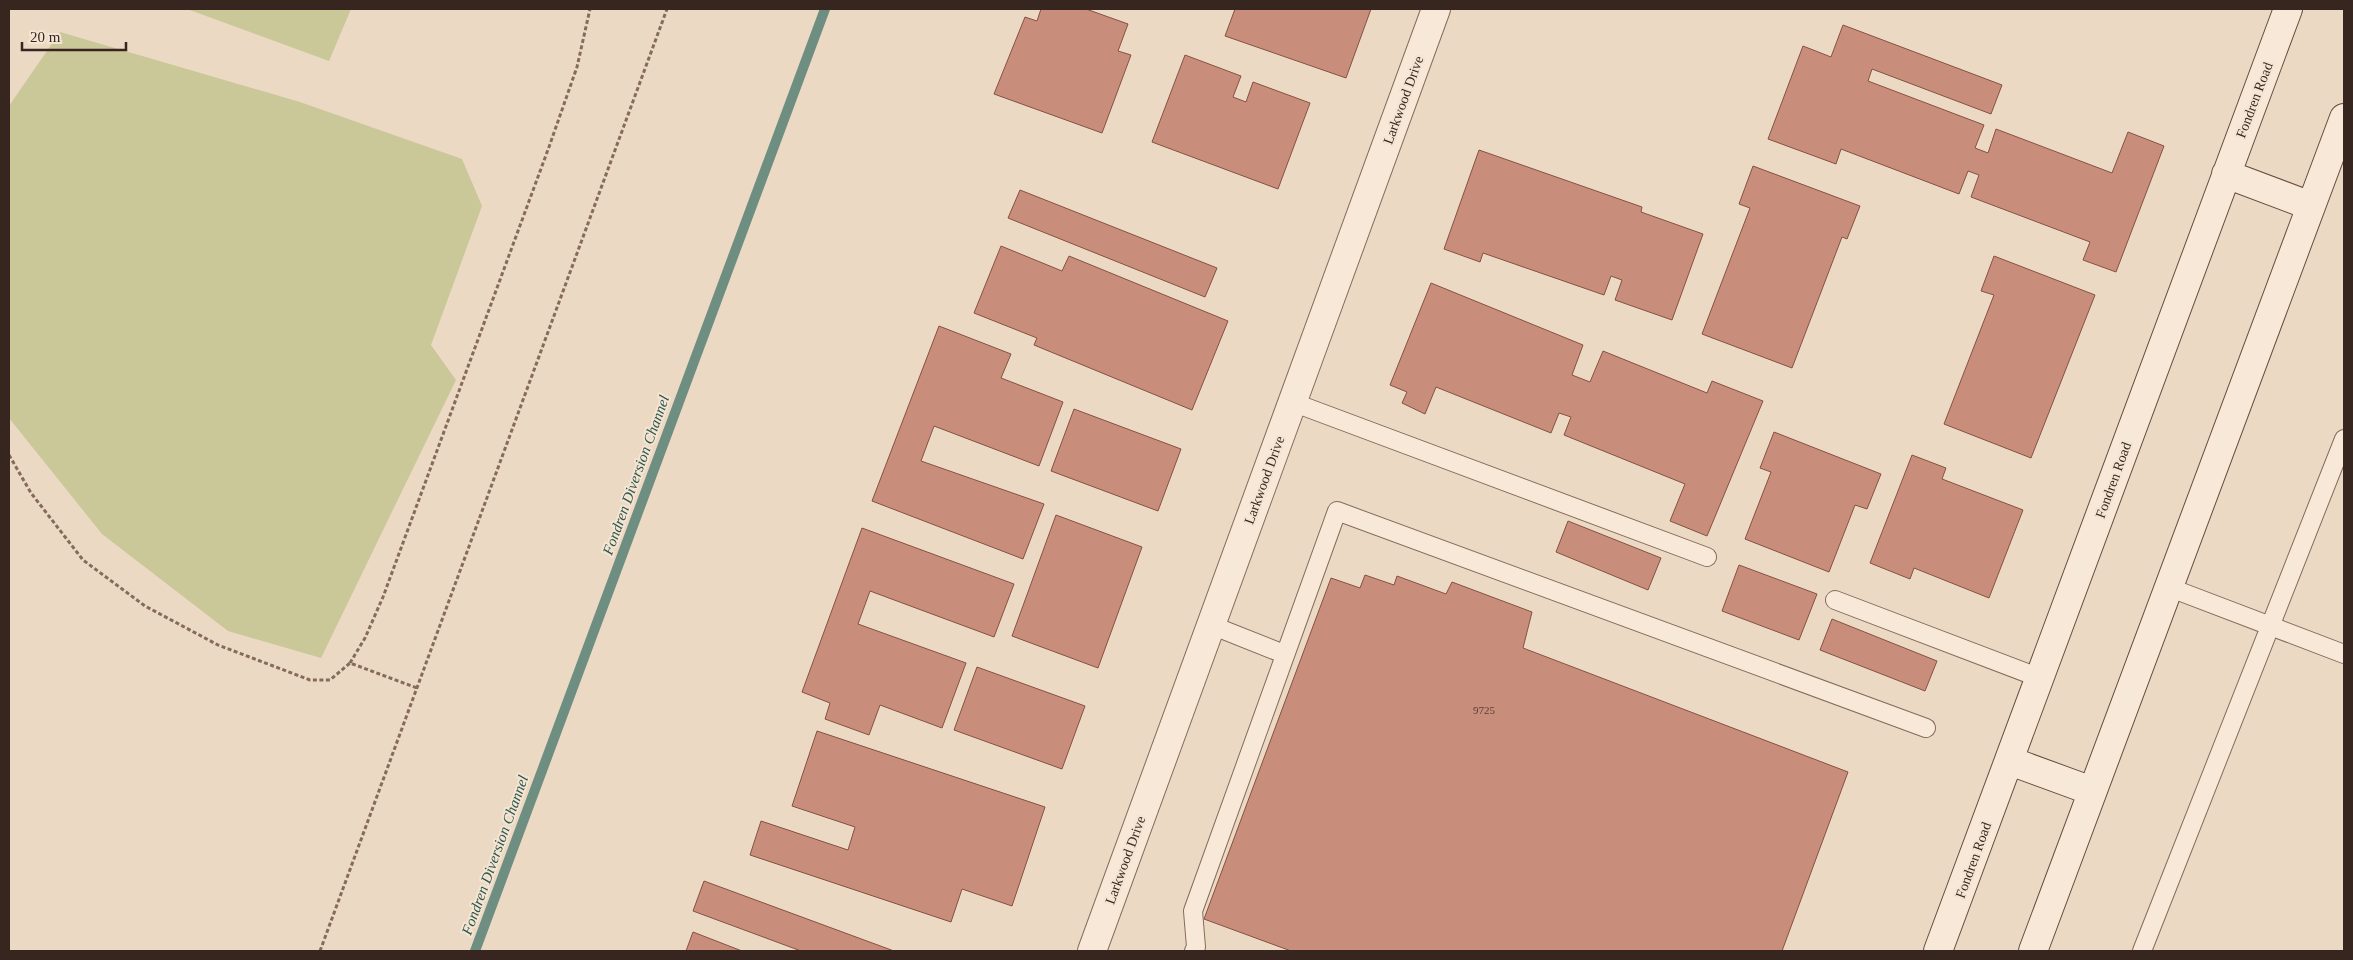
<svg xmlns="http://www.w3.org/2000/svg" width="2353" height="960" viewBox="0 0 2353 960" font-family="Georgia,serif">
<style>
.green{fill:#cac798}
.lines{fill:none;stroke-linecap:round;stroke-linejoin:round}
.stream{stroke:#6d8e80;stroke-width:10}
.building{fill:#c98e7b;stroke:#855142}
.lane-casing{stroke:#866b5b;stroke-width:20}
.street-casing{stroke:#866b5b;stroke-width:30}
.secondary-casing{stroke:#684c3e;stroke-width:30}
.path{stroke:#866b5b;stroke-width:3;stroke-dasharray:4 2.5;stroke-linecap:butt}
.lane{stroke:#f7e8d7;stroke-width:18}
.street{stroke:#f7e8d7;stroke-width:28}
.secondary{stroke:#f7e8d7;stroke-width:28}
.labels{text-anchor:middle;stroke-width:4;stroke-linejoin:round;paint-order:stroke}
.number-label{font-size:11px;fill:#5c4036}
.street-label{font-size:14px;fill:#37261f;stroke:#f4e5d3}
.water-label{font-size:15px;font-style:italic;fill:#2e564d;stroke:#f4e5d3}
</style>
<rect width="100%" height="100%" fill="#ecd9c4"/>
<path class="green" d="M187 9H351L329 61Z
M60 32 300 102 462 159 482 206 431 345 456 380 321 658 228 631 102 534 9 418V106Z"/>
<g class="lines">
<path class="stream" d="M475 951 825 9"/>
</g>
<path class="building" d="M1041 9H1086L1128 24 1118 51 1131 55 1102 133 994 94 1025 17 1037 21Z
M1235 9H1371L1346 78 1225 36Z
M1843 25 2002 85 1991 114 1872 69 1868 81 1984 125 1975 148 1988 153 1996 129 2112 173 2128 132 2164 146 2116 272 2083 260 2090 242 1971 197 1979 175 1968 171 1959 194 1841 149 1836 164 1768 139 1803 46 1831 57Z
M1185 55 1241 76 1233 97 1246 102 1253 82 1310 103 1278 189 1152 142Z
M1479 150 1642 207 1641 212 1703 234 1672 320 1615 300 1622 280 1611 276 1604 295 1483 253 1480 262 1444 249Z
M1753 166 1860 206 1847 239 1842 237 1792 368 1702 334 1750 208 1739 204Z
M1020 190 1217 268 1205 297 1008 218Z
M1001 246 1062 271 1069 256 1228 321 1192 410 1034 345 1037 338 974 313Z
M1994 256 2095 295 2031 458 1944 424 1994 295 1981 291Z
M1431 283 1583 345 1572 375 1590 382 1603 351 1707 393 1712 381 1763 401 1707 536 1670 521 1685 484 1564 435 1571 417 1559 413 1551 433 1436 387 1425 414 1402 403 1407 392 1390 385Z
M939 326 1011 354 1001 378 1063 402 1039 466 934 426 921 461 1044 504 1023 559 872 501Z
M1074 409 1181 449 1158 511 1051 471Z
M1774 432 1881 474 1867 509 1855 505 1829 572 1745 539 1771 472 1760 468Z
M1912 455 1946 468 1942 479 2023 510 1989 598 1914 568 1910 579 1870 563Z
M1056 515 1142 547 1098 668 1012 636Z
M1568 521 1661 558 1648 590 1556 552Z
M862 528 1014 584 994 637 870 591 858 624 966 663 942 728 880 705 869 735 825 719 830 703 802 692Z
M1739 565 1817 594 1799 640 1722 611Z
M1365 575 1394 585 1397 576 1446 594 1452 582 1532 612 1523 648 1848 772 1782 951H1291L1204 919 1331 578 1360 588Z
M1832 619 1937 661 1925 691 1820 650Z
M977 667 1085 706 1062 769 954 730Z
M817 731 1045 807 1012 906 962 889 951 922 750 855 761 821 848 850 855 827 792 806Z
M704 881 894 951H801L693 911Z
M693 932 742 951H686Z"/>
<g class="lines">
<g class="lane-casing">
<path id="lane" d="M1292 402 1707 557
M2168 587 2344 654
M1835 600 2040 678
M1211 625 1284 654
M1194 951 1196 947 1193 911 1337 511 1926 728
M2142 951 2344 439"/>
</g>
<g class="street-casing">
<path id="street" d="M1092 951 1436 9"/>
</g>
<g class="secondary-casing">
<path id="secondary" d="M2226 174 2311 206
M2010 761 2092 791
M1938 951 2288 9
M2033 951 2344 118"/>
</g>
<path class="path" d="M9 455 31 493 83 560 145 606 218 645 310 680H330L350 663 417 688
M350 663 365 638 383 597 549 147 577 67 590 9
M320 951 667 9"/>
<use href="#lane" class="lane"/>
<use href="#street" class="street"/>
<use href="#secondary" class="secondary"/>
</g>
<g class="labels">
<g class="number-label">
<text x="1484" y="714">9725</text>
</g>
<g class="street-label">
<text transform="translate(1403 100) rotate(-70)" y="5">Larkwood Drive</text>
<text transform="translate(2254 100) rotate(-69)" y="5">Fondren Road</text>
<text transform="translate(1264 480) rotate(-70)" y="5">Larkwood Drive</text>
<text transform="translate(2113 480) rotate(-70)" y="5">Fondren Road</text>
<text transform="translate(1125 860) rotate(-70)" y="5">Larkwood Drive</text>
<text transform="translate(1973 860) rotate(-70)" y="5">Fondren Road</text>
</g>
<g class="water-label">
<text transform="translate(636 475) rotate(-70)" y="5">Fondren Diversion Channel</text>
<text transform="translate(495 855) rotate(-70)" y="5">Fondren Diversion Channel</text>
</g>
</g>
<rect width="2353" height="960" fill="none" stroke="#37261f" stroke-width="20"/>
<path d="M22 42v8h104v-8" fill="none" stroke="#37261f" stroke-width="2.5"/>
<text x="30" y="42" font-size="15" fill="#37261f" stroke="#f4e5d3" stroke-width="4" paint-order="stroke">20 m</text>
</svg>
